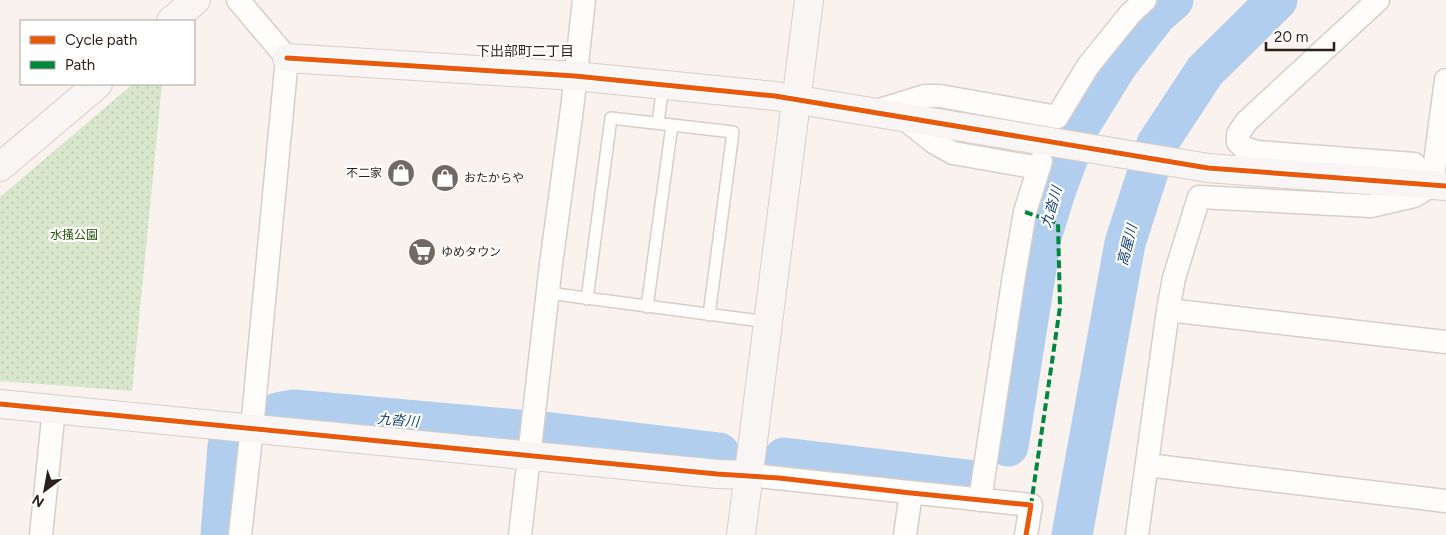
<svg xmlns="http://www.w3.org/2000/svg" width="1446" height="535" viewBox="0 0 1446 535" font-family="Figtree,'Noto Sans JP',sans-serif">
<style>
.park{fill:url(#park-dots)}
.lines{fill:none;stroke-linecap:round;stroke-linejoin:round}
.river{stroke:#b1ceef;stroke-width:41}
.lane-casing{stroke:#d8cec9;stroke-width:14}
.street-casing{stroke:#d8cec9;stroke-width:25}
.secondary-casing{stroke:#d8cec9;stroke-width:30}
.lane{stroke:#fefdfc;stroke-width:11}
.street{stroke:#fefdfc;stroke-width:22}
.secondary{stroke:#faf5f5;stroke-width:28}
.quiet{stroke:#00873e;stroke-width:4;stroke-dasharray:8 4;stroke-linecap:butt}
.cycleway-casing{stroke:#fff;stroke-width:8}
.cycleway{stroke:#e8590c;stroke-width:5}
.labels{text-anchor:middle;stroke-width:4.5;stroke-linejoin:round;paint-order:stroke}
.poi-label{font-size:12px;fill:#2b1f1a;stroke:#fff;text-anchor:start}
.park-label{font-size:12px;fill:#215204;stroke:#fff}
.neighbourhood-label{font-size:14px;fill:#2b1f1a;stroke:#fff}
.water-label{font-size:14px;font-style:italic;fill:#13416e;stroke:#fff}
</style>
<defs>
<pattern id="park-dots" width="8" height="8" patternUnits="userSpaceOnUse" patternTransform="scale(1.25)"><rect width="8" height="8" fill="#d8e6cc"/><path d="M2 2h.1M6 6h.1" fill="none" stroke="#bac5af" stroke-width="1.8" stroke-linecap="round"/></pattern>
</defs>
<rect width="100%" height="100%" fill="#faf2ee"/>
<path class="park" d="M133 84H162L132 391 0 381V197Z"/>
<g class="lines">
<path class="river" d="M278 413 294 410 518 430
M544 432 719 453
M1008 446 1041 237 1056 189 1080 125 1117 65 1156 15 1173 0
M784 458 967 480
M221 535 228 446
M1072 535 1125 243 1157 144 1205 71 1277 0"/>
<g class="lane-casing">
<path id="lane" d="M658 123 663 85
M548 293 768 322
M587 299 611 118 733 132 709 315
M647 307 672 125"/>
</g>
<g class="street-casing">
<path id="street" d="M238 0 287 58 252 428 240 535
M1378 0 1246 122 1238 134V142L1244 148 1257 152 1414 164 1432 185
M873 112 925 96H940L1057 117 1088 66 1130 14 1145 0
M902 117 935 143 953 153 1039 168
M1432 185 1446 80
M1168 310 1446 342
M1147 465 1446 501
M749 475 1031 505 1026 535
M980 500 1013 282 1025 212 1041 161
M41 535 54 409
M520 535 551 264 572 109 584 0
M905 535 911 493
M1137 535 1168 310 1174 278 1199 197 1371 206 1414 196 1432 185"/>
</g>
<g class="secondary-casing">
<path id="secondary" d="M171 21 196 0
M287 58 575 76 775 96 1208 168 1446 186
M0 167 98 84
M0 404 717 474 749 475
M741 535 809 0"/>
</g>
<use href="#lane" class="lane"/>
<use href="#street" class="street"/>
<use href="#secondary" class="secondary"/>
<path class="quiet" d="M1025 212 1058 223 1060 307 1031 505"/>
<g class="cycleway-casing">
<path id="cycleway" d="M287 58 575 76 775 96 1208 168 1446 186
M0 404 717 474 779 478 911 493 1031 505 1026 535"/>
</g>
<use href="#cycleway" class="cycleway"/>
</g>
<defs>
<g id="shop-disc" transform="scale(1.4375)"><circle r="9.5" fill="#736964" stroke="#fff"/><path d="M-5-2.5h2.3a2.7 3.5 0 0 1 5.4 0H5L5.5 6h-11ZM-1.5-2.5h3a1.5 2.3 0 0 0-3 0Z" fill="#fff"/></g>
<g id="supermarket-disc" transform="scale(1.4375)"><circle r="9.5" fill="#736964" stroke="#fff"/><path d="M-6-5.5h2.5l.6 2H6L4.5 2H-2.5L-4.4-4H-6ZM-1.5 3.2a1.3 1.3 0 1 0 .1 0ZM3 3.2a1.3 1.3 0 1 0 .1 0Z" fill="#fff"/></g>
</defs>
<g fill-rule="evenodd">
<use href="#shop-disc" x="401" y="173"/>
<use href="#shop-disc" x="445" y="178"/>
<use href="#supermarket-disc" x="422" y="252"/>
</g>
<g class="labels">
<g class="poi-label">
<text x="382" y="177" text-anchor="end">不二家</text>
<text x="464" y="182">おたからや</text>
<text x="441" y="256">ゆめタウン</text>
</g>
<g class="park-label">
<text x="74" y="239">水掻公園</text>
</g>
<g class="neighbourhood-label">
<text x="525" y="56">下出部町二丁目</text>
</g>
<g class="water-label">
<text transform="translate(1051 207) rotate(-73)" y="5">九沓川</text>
<text transform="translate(1127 245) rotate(-76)" y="5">高屋川</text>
<text transform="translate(398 420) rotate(5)" y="5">九沓川</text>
</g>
</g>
<rect x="20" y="20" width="175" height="65" fill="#ffffff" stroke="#aaa5a3"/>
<rect x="30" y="36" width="25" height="8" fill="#e8590c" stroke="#aaa5a3"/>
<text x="65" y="45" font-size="15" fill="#2b1f1a">Cycle path</text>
<rect x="30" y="61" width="25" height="8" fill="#00873e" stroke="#aaa5a3"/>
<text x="65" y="70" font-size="15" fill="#2b1f1a">Path</text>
<g transform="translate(45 490) rotate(212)" stroke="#ffffff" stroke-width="4" paint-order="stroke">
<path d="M0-4L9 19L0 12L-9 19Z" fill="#2b1f1a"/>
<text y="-8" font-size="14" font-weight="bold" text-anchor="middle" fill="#2b1f1a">N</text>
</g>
<path d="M1266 42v8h68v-8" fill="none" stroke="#2b1f1a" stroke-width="2.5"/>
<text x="1274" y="42" font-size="15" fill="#2b1f1a" stroke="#ffffff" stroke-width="4" paint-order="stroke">20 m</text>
</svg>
